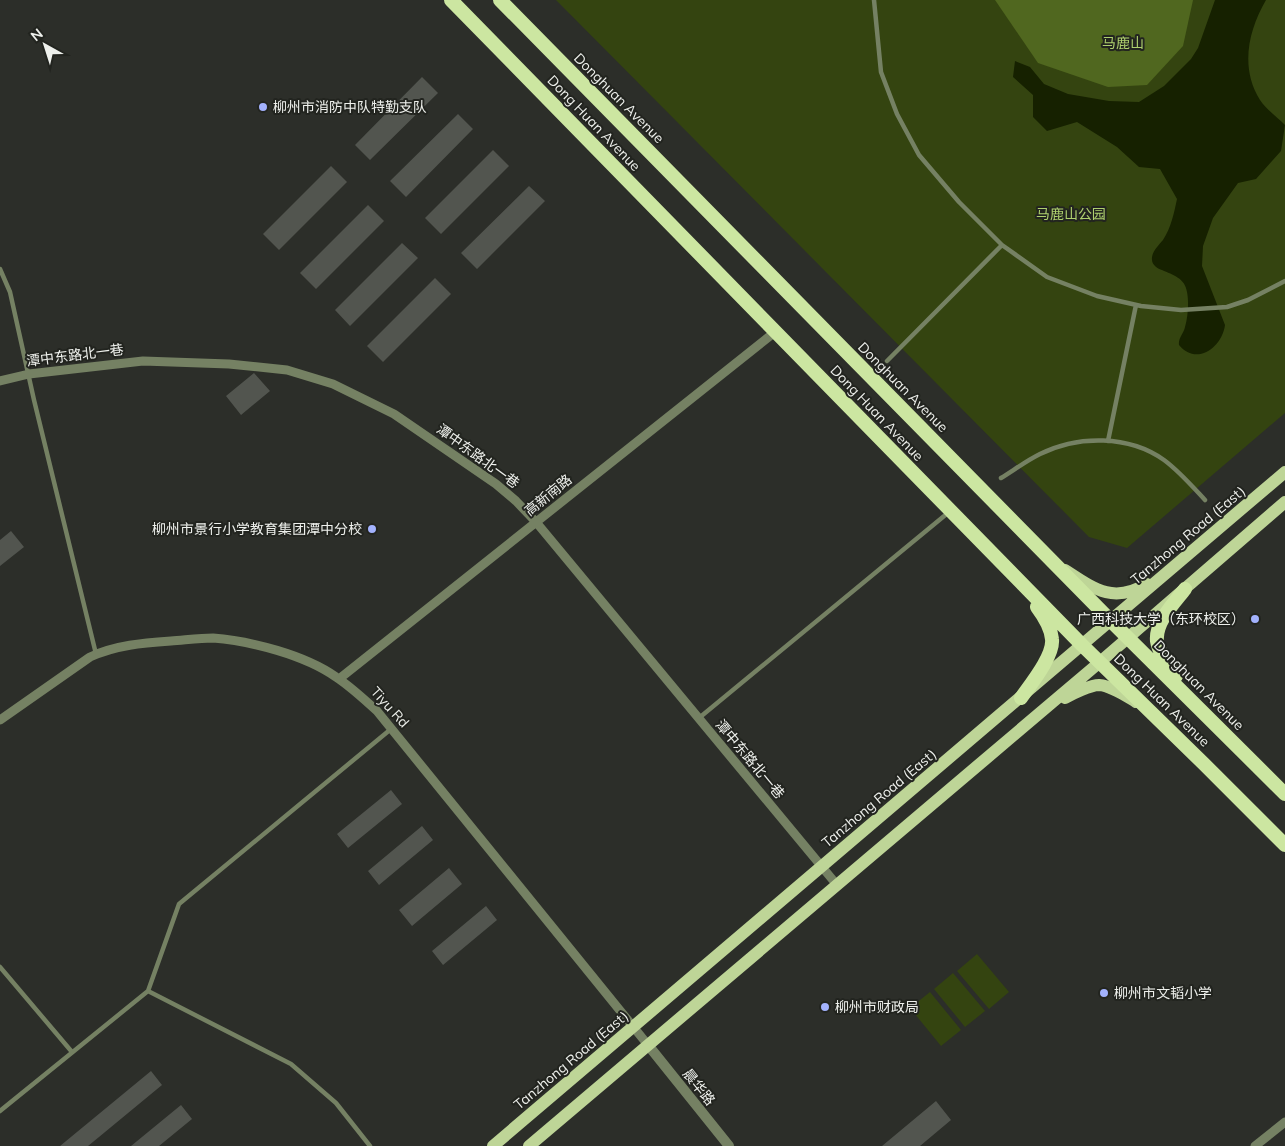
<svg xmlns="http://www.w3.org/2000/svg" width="1285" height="1146" viewBox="0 0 1285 1146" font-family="Mulish,'Noto Sans SC',sans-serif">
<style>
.green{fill:#344410}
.forest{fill:#50671f}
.water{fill:#162100}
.building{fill:#52554f}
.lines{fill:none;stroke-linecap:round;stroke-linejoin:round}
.service{stroke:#758163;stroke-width:4.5}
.minor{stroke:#758163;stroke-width:9}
.tertiary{stroke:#758163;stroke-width:10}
.primary{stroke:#bed597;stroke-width:12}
.trunk{stroke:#cce6a1;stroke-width:14}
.poi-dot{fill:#a3b2fd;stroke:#22241f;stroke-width:2}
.labels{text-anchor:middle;stroke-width:4;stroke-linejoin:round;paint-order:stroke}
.park-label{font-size:14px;fill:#aed06e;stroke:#22241f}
.street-label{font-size:14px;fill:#eef0ec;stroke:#22241f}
.poi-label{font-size:14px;fill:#eef0ec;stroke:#22241f;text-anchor:start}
</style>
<rect width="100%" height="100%" fill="#2c2e29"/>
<path class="green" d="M556 0H1285V413L1127 548 1089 537Z
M977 954 1009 992 989 1009 957 971Z
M953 973 985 1011 965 1027 934 989Z
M930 992 961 1030 941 1046 910 1008Z"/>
<path class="forest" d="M995 0H1193L1183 46 1147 85 1108 87 1038 63Z"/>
<path class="water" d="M1215 0H1266C1248 31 1240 68 1260 100 1266 109 1277 117 1285 125L1281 151 1256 179 1238 183 1213 218 1203 246 1202 266 1225 325C1222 348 1196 366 1179 345 1178 338 1184 333 1185 327 1188 317 1189 302 1187 292 1185 278 1173 275 1162 270 1158 269 1152 265 1152 260 1151 252 1159 245 1163 240 1171 228 1174 213 1177 199L1160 169 1139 167 1117 147 1077 122 1047 131 1033 117V95L1013 77 1015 61 1030 67 1044 84 1068 94 1109 101 1139 102 1164 86 1191 59 1198 48Z"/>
<path class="building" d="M422 77 438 93 370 160 355 145Z
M458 114 473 129 406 197 390 181Z
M493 150 509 166 441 234 425 218Z
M331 166 347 182 279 250 263 234Z
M529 186 545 201 477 269 461 253Z
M368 205 384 221 316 289 300 273Z
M402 243 418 258 350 326 335 310Z
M435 278 451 294 383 362 367 346Z
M254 373 270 391 241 415 226 396Z
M11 531 24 547 0 566V540Z
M391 790 402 804 348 848 337 834Z
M422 826 433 840 379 885 368 871Z
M449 868 462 884 412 926 399 910Z
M486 906 497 920 443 965 432 951Z
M151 1071 162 1085 99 1137 88 1146H60Z
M936 1101 951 1120 920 1146H882Z
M181 1105 192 1119 159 1146H131Z"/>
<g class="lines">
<path class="service" d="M874 0 881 72 897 114 919 155 959 202 1002 245 887 361
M1002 245 1047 277 1097 296 1141 306 1181 310 1227 307 1248 300 1285 281
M0 269 10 292 34 400 96 654
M1108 441 1136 305
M1001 478C1014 470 1026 461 1040 454 1078 435 1129 435 1164 460 1179 471 1192 486 1205 500
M699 718 949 512
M0 967 72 1052
M148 991 291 1064 336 1103 370 1146
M0 1111 148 991 179 904 391 729"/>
<path class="minor" d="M0 381 29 374 143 361 229 364 287 370 333 384 394 414 496 484 516 501 536 522 837 885
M339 679 775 332
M0 720 90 657C116 645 143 643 171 641 185 640 200 638 213 638 251 641 305 655 336 677 351 687 364 699 377 711L648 1045
M1255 1146 1285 1122"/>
<path class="tertiary" d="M648 1045 729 1146"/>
<path class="primary" d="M1065 570C1094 589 1113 604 1147 584
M1065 698C1072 694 1091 685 1099 685 1112 686 1126 696 1136 702
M493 1146 1285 472
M529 1146 1100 662 1285 502"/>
<path class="trunk" d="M451 0 1082 645 1204 764 1285 845
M500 0 1111 621 1285 794
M1176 676C1169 666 1159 654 1157 641 1155 622 1175 602 1185 589
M1021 698C1030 685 1054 656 1052 639 1051 628 1043 615 1037 607"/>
</g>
<g class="poi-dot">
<circle cx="263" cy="107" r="5"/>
<circle cx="372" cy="529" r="5"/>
<circle cx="1255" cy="619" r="5"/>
<circle cx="1104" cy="993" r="5"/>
<circle cx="825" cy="1007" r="5"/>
</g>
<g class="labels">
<g class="park-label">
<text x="1123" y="48">马鹿山</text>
<text x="1071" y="219">马鹿山公园</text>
</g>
<g class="street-label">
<text transform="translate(619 98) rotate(45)" y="5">Donghuan Avenue</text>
<text transform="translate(594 123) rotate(46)" y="5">Dong Huan Avenue</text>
<text transform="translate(75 355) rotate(-7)" y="5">潭中东路北一巷</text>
<text transform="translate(903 387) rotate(45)" y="5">Donghuan Avenue</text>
<text transform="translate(877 413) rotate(46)" y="5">Dong Huan Avenue</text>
<text transform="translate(478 456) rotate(36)" y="5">潭中东路北一巷</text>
<text transform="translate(548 495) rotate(-39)" y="5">高新南路</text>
<text transform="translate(1188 535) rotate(-40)" y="5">Tanzhong Road (East)</text>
<text transform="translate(1199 685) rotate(45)" y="5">Donghuan Avenue</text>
<text transform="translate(1162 700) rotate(44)" y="5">Dong Huan Avenue</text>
<text transform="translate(390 707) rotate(48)" y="5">Tiyu Rd</text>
<text transform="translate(750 759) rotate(50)" y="5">潭中东路北一巷</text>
<text transform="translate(879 798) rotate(-40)" y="5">Tanzhong Road (East)</text>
<text transform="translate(571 1060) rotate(-40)" y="5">Tanzhong Road (East)</text>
<text transform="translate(699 1087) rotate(51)" y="5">晨华路</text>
</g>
<g class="poi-label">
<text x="273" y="112">柳州市消防中队特勤支队</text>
<text x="362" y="534" text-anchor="end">柳州市景行小学教育集团潭中分校</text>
<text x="1245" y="624" text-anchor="end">广西科技大学（东环校区）</text>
<text x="1114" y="998">柳州市文韬小学</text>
<text x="835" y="1012">柳州市财政局</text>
</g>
</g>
<g transform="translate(45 45) rotate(321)" stroke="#22241f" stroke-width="4" paint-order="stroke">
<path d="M0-4L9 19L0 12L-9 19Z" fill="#eef0ec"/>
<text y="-8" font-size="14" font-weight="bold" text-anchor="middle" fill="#eef0ec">N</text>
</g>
</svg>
